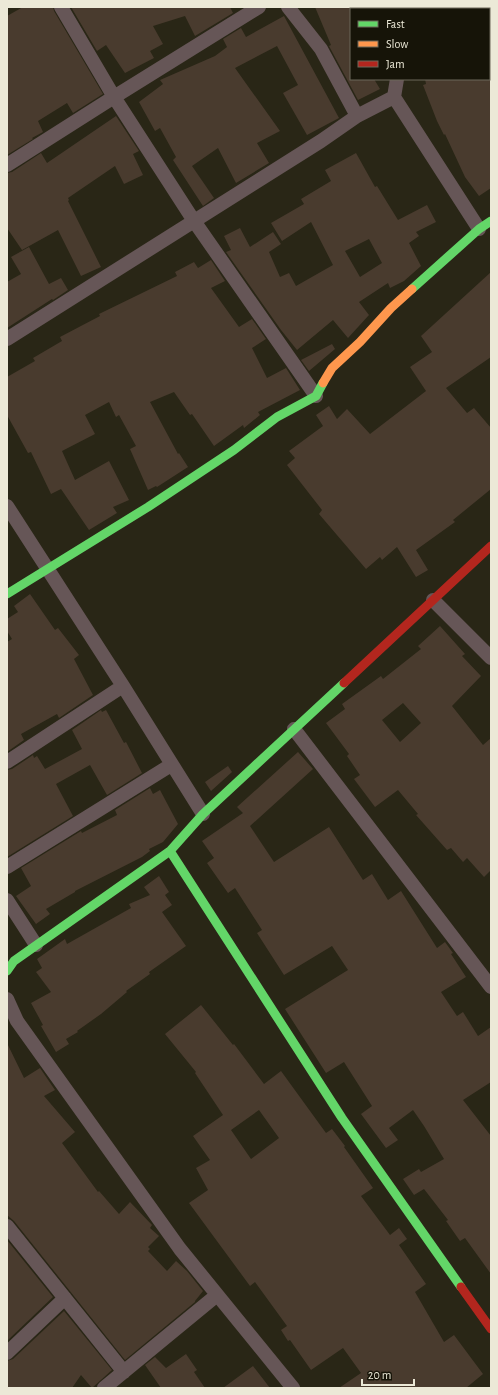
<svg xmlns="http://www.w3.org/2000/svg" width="498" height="1395" viewBox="0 0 498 1395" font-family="'Alegreya Sans',sans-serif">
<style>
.building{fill:#493b2e;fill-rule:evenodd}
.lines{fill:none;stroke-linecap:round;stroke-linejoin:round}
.street{stroke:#665657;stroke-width:14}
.fast{stroke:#63d668;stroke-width:9}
.slow{stroke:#ff974d;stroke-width:9}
.jam{stroke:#b3261e;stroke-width:9}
</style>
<rect width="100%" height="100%" fill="#292616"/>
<path class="building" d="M23 7H53L54 11 103 94 73 113 67 103 38 121 43 132 32 138 33 139 7 155V16Z
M71 7H230L233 13 195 36 185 16 153 26 163 44 150 51 154 58 125 73 106 45 97 51Z
M315 7H351V79H374L380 89 358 100 329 46 331 45Z
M284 16 339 118 307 135 283 93 298 85 277 46 235 68 280 131 257 143 269 163 236 183 218 148 192 166 214 198 203 206 173 160 176 157 160 128 155 131 139 102 163 84 160 80 215 56 227 47 223 39 241 28 246 37Z
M425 79H491V188L479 196 465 177 445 134 444 135 437 121 423 85 426 84Z
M116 116 139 151 133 154 143 175 124 184 115 166 68 198 69 200 68 201 101 267 81 276 58 230 22 250 7 228V173L12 172 41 153 47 163Z
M356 153 375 187 377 186 398 220 427 205 436 222 416 232 419 236 409 243 421 266 404 281 390 288 388 283 359 302 369 315 348 338 333 320 297 350 281 330 226 252 231 250 224 236 240 228 250 247 273 232 281 244 269 252 280 277 289 273 296 286 333 265 311 222 282 241 271 223 304 204 301 199 331 181 325 170ZM369 239 382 263 360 277 345 251Z
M29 247 49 284 61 278 68 290 53 300 52 299 7 328V282L21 274 11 257Z
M211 260 225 281 211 288 239 327 252 319 266 339 252 348 267 378 286 368 300 390 258 412 260 415 244 428 243 425 214 446 192 414 190 415 174 392 150 402 178 454 179 453 188 467 157 487 156 486 148 490 130 449 136 446 119 415 116 417 109 402 85 415 95 434 62 451 75 480 109 461 129 500 113 507 117 513 89 530 61 489 51 494 31 452 28 453 7 415V377L35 361 33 358 62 341 60 337 100 316 99 314 177 276 175 272 194 262 198 268Z
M491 272V357L446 388 467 413 474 408 491 428V489L453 520 455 522 416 550 428 570 416 577 397 547 382 560 380 557 366 569 319 514 322 510 287 465 295 458 289 451 323 426 316 415 329 406 337 419 347 409 370 434 426 391 410 367 432 352 421 336Z
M332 344 335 349 309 371 301 360Z
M30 594 55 630 58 628 79 655 74 659 93 695 59 718 57 714 21 734 24 740 7 752V642L12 639 7 631V619L18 612 14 606Z
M440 626 465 654 462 656 481 676 452 706 483 745 491 738V870L484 877 467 858 463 862 451 848 447 850 416 815 418 814 398 790 375 807 354 779 360 775 347 756 349 754 326 723 345 709 342 704 381 676 383 679 421 649 418 646ZM403 703 421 723 400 742 382 720Z
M101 710 102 712 106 710 124 743 126 742 142 773 107 795 90 765 56 784 73 816 7 857V770L12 769 33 755 34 758 37 756 45 769 82 749 72 730Z
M298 752 313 769 250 826 274 862 329 827 363 880 372 874 388 900 401 891 437 948 445 942 453 953 451 954 466 977 441 992 457 1016 463 1012 478 1036 491 1027V1082L463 1100 491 1136V1274L465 1238 460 1241 446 1221 448 1220 424 1189 414 1195 403 1179 419 1169 421 1172 444 1159 424 1126 413 1110 389 1128 398 1140 386 1148 361 1114 372 1106 344 1062 326 1073 285 1009 348 970 332 946 284 975 257 933 262 930 235 888 228 893 207 863 214 858 202 841 243 813 237 807Z
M228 766 232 772 211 791 205 782Z
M150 788 153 794 160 790 178 824 163 842 149 849 150 851 142 857 75 891V892L46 909 50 914 36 924 16 896 31 886 21 868 81 831 82 833 117 815 115 810Z
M159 876 169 892 165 895 172 905 162 912 186 946 149 972 150 974 126 991 127 992 101 1014 77 1031 78 1032 66 1039 69 1044 56 1052 41 1026 43 1025 31 1003 51 992 36 972 42 968 37 959 65 939 67 944 131 908 129 904 150 895 144 887Z
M201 1005 233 1045 234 1044 264 1084 281 1071 326 1133 332 1129 345 1146 344 1147 373 1188 361 1196 390 1235 399 1228 407 1239 399 1245 426 1284 415 1292 444 1342 454 1335 483 1374 466 1388H339L361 1373 343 1348 311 1370 290 1340 288 1341 281 1330 287 1326 255 1282 250 1286 189 1203 208 1190 196 1168 210 1160 193 1136 223 1115 195 1073 196 1072 165 1034ZM259 1110 279 1138 251 1159 231 1130Z
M7 1043 24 1078 40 1068 55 1090 44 1096 75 1132 62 1143 98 1192 99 1191 119 1214 130 1202 152 1225 150 1228 159 1236 148 1247 150 1249 148 1251 167 1271 176 1261 187 1271 203 1291 195 1301V1302L125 1360 14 1221 7 1215Z
M7 1240 53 1297 7 1341Z
M64 1311 112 1370 92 1388 81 1375 72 1388H7V1361L13 1359Z
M186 1354 197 1370 194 1372 205 1388H161L145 1365 155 1357 166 1368Z
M253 1366 270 1388H223Z"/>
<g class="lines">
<path class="street" d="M61 7 114 97 194 221 316 396
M288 7 321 49 357 116
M391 7V9
M397 79 394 97 479 229
M7 165 114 97 259 7
M7 339 321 141 357 116 394 97
M7 506 123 686 203 814
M433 600 491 658
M294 729 491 987
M7 762 123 686
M7 867 171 765
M7 900 36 945
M7 999 17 1021 180 1249 293 1388
M7 1226 124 1372
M7 1353 65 1298
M104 1388 217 1295"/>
<path class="fast" d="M412 289 479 229 491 221
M7 594 148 507 234 450 277 417 316 396 323 383
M170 851 342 1118 461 1287
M7 971 14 961 170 851 203 814 344 683"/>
<path class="slow" d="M323 383 332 368 360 342 391 308 412 289"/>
<path class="jam" d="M344 683 491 546
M461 1287 491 1329"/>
</g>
<rect width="498" height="1395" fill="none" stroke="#ece9d7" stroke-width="16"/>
<rect x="350" y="8" width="140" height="72" fill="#161408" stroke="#6c695b"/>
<rect x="358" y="21" width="20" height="6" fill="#63d668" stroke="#6c695b"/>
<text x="386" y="28" font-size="12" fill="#ece9d7">Fast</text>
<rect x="358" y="41" width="20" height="6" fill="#ff974d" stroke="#6c695b"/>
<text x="386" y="48" font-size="12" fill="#ece9d7">Slow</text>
<rect x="358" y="61" width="20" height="6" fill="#b3261e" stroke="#6c695b"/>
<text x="386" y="68" font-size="12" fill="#ece9d7">Jam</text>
<path d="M362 1379v6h52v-6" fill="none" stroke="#ece9d7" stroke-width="2"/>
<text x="368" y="1379" font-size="12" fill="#ece9d7" stroke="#161408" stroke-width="3" paint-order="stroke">20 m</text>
</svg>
